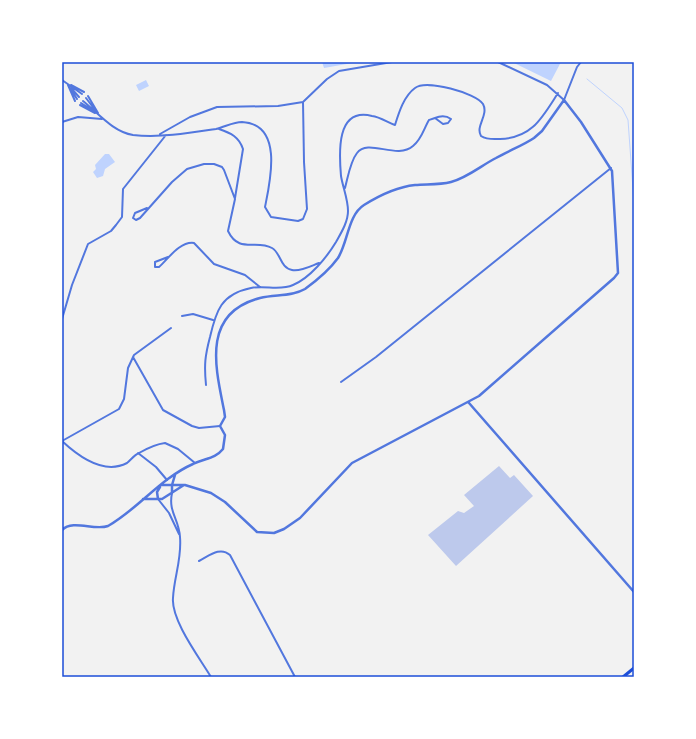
<svg xmlns="http://www.w3.org/2000/svg" width="696" height="739" viewBox="0 0 696 739" font-family="Quicksand,sans-serif">
<style>
.water{fill:#bfd3fe}
.lines{fill:none;stroke-linecap:round;stroke-linejoin:round}
.stream{stroke:#bfd3fe;stroke-width:1}
.building{fill:#bdc9ec}
.minor{stroke:#5277de;stroke-width:2}
.tertiary{stroke:#5277de;stroke-width:2.5}
.trunk{stroke:#1d4ed8;stroke-width:3}
.neatline{fill:none;stroke:#1d4ed8;stroke-width:1.5}
</style>
<rect width="100%" height="100%" fill="#f2f2f2"/>
<path class="water" d="M322 62H358L324 68Z
M512 62H561L551 81Z
M146 80 149 86 139 91 136 85Z
M105 154H109L115 162 105 169 103 176 97 178 93 172 96 169 95 165Z"/>
<g class="lines">
<path class="stream" d="M567 62 573 63
M587 79 622 108 628 120 634 203"/>
</g>
<path class="building" d="M499 466 510 478 514 475 533 496 456 566 428 535 458 511 464 513 474 506 464 495Z"/>
<g class="lines">
<path class="minor" d="M498 62 547 85 564 100 577 67 581 62
M62 80 82 94
M68 85 75 101
M71 85 84 92
M70 88 77 99
M71 88 79 97
M88 96 98 113
M86 98 95 110
M83 101C98 113 113 132 133 135 160 138 190 133 216 129 225 127 233 122 242 122 284 124 270 182 265 207L271 217 298 221 303 219 307 209 304 162 303 102
M81 103 92 110
M80 105 95 113
M62 122 78 117 102 119
M219 129C231 133 239 137 243 149L235 198
M160 134 190 117 217 107 278 106 303 102 327 79 339 71 392 62
M345 188C348 177 350 162 357 153 368 138 397 160 413 146 422 139 424 128 429 120 437 117 444 114 451 119L448 123 443 124 435 118
M147 208 135 213 133 218 136 220 140 218 172 182 187 169 204 164H214L222 167 224 170 235 199 228 231C239 254 256 239 272 248 281 253 280 268 292 270 300 272 311 266 319 263
M168 257 155 262V267H159C168 259 180 241 194 243L214 264 245 275 260 287
M182 316 193 314 213 320
M62 319 72 285 88 244 111 231 116 225 122 217 123 189 166 135
M133 357 163 410 192 426 199 428 220 426
M341 382 376 357 611 168
M206 385C204 365 205 356 210 337 216 311 221 294 251 288 265 285 280 291 293 285 310 278 327 257 336 242 341 233 348 222 348 211 348 199 343 188 341 176 339 153 336 107 372 116 380 117 387 122 395 125 399 112 404 96 415 88 426 79 476 93 483 104 489 115 475 126 481 136 487 140 493 139 500 139 532 138 542 118 558 93
M62 441 119 409 124 399 128 368 134 355 171 328
M62 441C78 456 104 475 127 463 131 460 134 455 139 453 146 449 157 444 165 443L178 449 195 463
M138 453 156 467 167 480
M172 493C168 512 179 519 180 537 182 559 174 577 173 598 171 620 199 657 211 677
M158 499 169 513 179 534
M199 561C209 556 220 546 230 555L295 677"/>
<path class="tertiary" d="M469 403 634 592
M172 493V485L175 475
M143 499H162L184 485
M158 499 157 492 160 487
M62 530C73 519 94 531 108 526 138 509 161 478 193 464 205 458 215 459 223 449L225 435 220 426 225 417 224 410C215 366 202 313 260 298 275 294 291 297 305 289 316 281 330 269 338 258 348 242 348 215 364 205 380 195 396 187 415 185 427 184 439 185 451 182 467 178 482 165 496 158 508 151 522 146 534 138L542 131 564 100 581 122 612 171 618 273 614 278 479 396 352 463 300 518 284 529 274 533 257 532 225 502 211 493 185 485H161"/>
<path class="trunk" d="M623 677 634 668"/>
</g>
<rect width="696" height="739" fill="none" stroke="#ffffff" stroke-width="126"/>
<rect x="63" y="63" width="570" height="613" class="neatline"/>
</svg>
